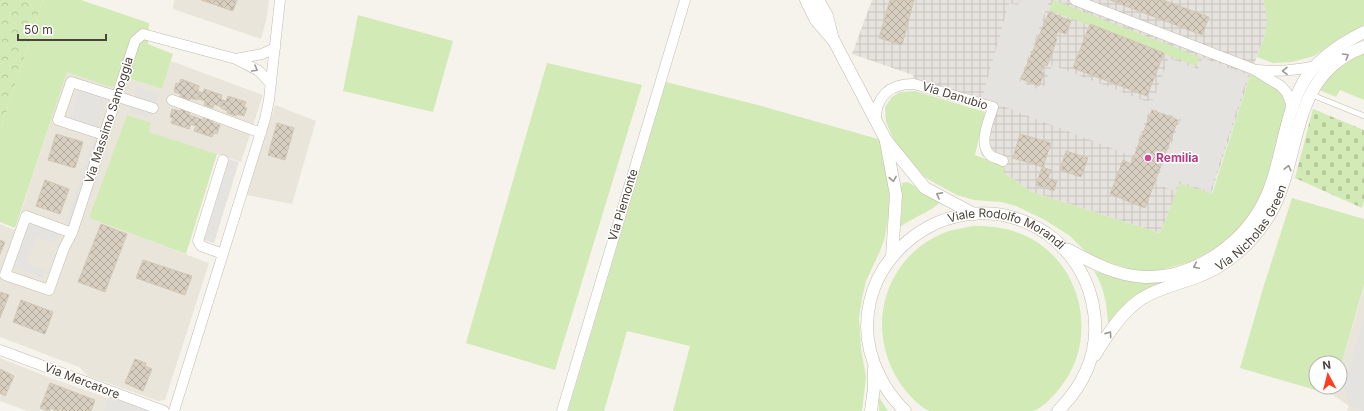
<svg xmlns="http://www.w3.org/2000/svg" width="1364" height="411" viewBox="0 0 1364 411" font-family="Inter,sans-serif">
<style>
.residential{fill:#eae5da}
.industrial{fill:url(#industrial-grid)}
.grass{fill:#d2eab5}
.cemetery{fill:url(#cemetery-stones)}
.park{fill:url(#park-crowns)}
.parking{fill:#e5e3e0}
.building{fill:url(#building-cross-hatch);stroke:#d3c7b4}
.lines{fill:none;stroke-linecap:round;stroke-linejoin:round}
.service-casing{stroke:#c2bbae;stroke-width:6}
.minor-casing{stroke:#c2bbae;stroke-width:11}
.tertiary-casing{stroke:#c2bbae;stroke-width:13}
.service{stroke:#fff;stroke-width:5}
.minor{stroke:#fff;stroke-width:10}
.tertiary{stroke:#fff;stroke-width:12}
.oneway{stroke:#9c9892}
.hotel-dot{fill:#d1479c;stroke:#fff;stroke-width:1.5}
.labels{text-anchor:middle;stroke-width:3;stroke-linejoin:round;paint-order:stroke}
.street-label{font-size:12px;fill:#4b4439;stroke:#fff}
.hotel-label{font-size:12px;font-weight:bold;fill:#b23c85;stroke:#fff;text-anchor:start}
</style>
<defs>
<pattern id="industrial-grid" width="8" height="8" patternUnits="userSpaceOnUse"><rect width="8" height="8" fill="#e6e2dd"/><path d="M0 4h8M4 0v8" fill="none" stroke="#c7c3be"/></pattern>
<pattern id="cemetery-stones" width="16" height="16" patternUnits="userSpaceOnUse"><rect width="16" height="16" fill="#d2eab5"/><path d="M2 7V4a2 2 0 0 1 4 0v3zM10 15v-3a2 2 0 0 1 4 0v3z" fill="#b6ca9c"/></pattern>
<pattern id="park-crowns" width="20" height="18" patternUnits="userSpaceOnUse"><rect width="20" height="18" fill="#d2eab5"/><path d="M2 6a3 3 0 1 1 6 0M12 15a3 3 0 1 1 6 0" fill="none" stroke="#b6ca9c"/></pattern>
<pattern id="building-cross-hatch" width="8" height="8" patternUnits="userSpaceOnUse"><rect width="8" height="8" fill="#d8cfc1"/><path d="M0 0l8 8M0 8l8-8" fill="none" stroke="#b1aa9e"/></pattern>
</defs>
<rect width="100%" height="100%" fill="#f6f3ec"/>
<path class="residential" d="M174 0H269L267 17 261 39 173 9Z
M171 61 263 95 241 162 149 132 151 123 89 218 209 263 165 400 158 401 88 376 79 367 0 337V224L15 230 67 72 113 88 117 75 162 89Z
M275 105 316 121 292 204 247 195Z
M1364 287V411H1347L1349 406 1333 395 1335 387H1340V370Z
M0 358 48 377 145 411H27L0 401Z"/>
<path class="industrial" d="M872 0H1263L1267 13V28L1251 73 1211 194 1180 184 1160 233 1032 192 1004 173 981 154 993 107 914 84 913 75 852 54Z"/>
<path class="grass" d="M43 0H81L149 23 148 44 173 54 162 89 118 75 113 88 67 72 15 228 0 222V131Z
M1053 0 1200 57 1196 66 1049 10Z
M1263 0H1364V25L1343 36 1314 56 1292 62 1273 63 1257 57C1265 33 1271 26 1263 0Z
M358 15 453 41 433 112 343 91Z
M1364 51V100L1340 90 1336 97 1317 89 1343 61Z
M547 63 642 85 555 370 466 343Z
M1251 73C1267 82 1282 85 1286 105L1271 167 1258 204 1233 236 1207 253 1190 262 1160 270 1144 271 1130 269 1101 260 1085 251 1070 236 1045 220 1016 206 1001 202 974 200 957 195 942 187 926 178 913 167 898 150 886 122 885 107 892 97 900 92 915 91 985 112 975 155 1005 166 1004 173 1032 192 1160 233 1180 183 1212 194Z
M666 82 758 105 878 139 882 148 889 182V212L885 237 880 251 866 281 862 298 859 318 861 349 866 377 862 411H673L690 346 627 331 604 411H568Z
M127 115 151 123 149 132 217 154 186 254 89 218Z
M908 182 940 202C934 210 910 219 900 227L902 207 901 188 902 183Z
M1292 198 1364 219V285L1340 369V363H1316V387H1335L1333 395 1240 368 1264 285Z
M973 226C993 226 1010 228 1028 237 1084 265 1099 342 1059 389 1054 396 1041 409 1033 411 1026 411 1018 411 1011 411 992 411 973 411 955 411 947 411 937 411 930 411 920 408 905 391 900 383 864 329 884 256 946 232 955 229 964 228 973 226Z
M1094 271 1122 280 1144 283 1163 281C1136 293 1125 300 1108 324 1107 304 1104 287 1094 271Z
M879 397 888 411H879Z"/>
<path class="cemetery" d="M1313 109 1364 130V201L1362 208 1295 178Z"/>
<path class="park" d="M0 0H43L0 131Z"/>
<path class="parking" d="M1020 0H1044L1049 2 1019 81 1042 91 1052 65 1145 101 1153 100 1169 58 1198 69 1203 58 1248 75 1210 192 1179 181 1175 191 1156 184 1181 119 1150 108 1132 156 982 98 1009 3 1018 5Z
M137 86 159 93 151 118 129 112Z
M79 89 107 97 98 128 70 119Z
M94 138 99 139 72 225 65 223Z
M229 159 239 162 214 243 204 240Z
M27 222 60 233 56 244 37 237 27 263 45 270 42 278 13 266Z
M1364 315V411H1363L1357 409 1350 404 1345 392V384Z
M110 395 155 411H104Z"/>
<path class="building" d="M201 0H237L233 11Z
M890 0H914L902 45 879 38Z
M1110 0H1163L1209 17 1202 35Z
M1049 12 1071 21 1066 34 1058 31 1055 38 1057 39 1047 66 1044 65 1041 72 1044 73 1039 86 1021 79Z
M1090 24 1164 53 1147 96 1073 68Z
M181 79 199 86 198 91 200 92 197 100 190 98V100L180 97 181 94 174 92 176 83 179 84Z
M204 89 222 95 221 99 223 100 221 107 214 104 213 108 204 105 205 101 198 99 200 92 203 93Z
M228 96 246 102 244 107 247 108 244 116 237 114 236 116 227 113 228 111 221 108 223 100 226 101Z
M172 109 180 111 181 109 190 112 189 115 196 117 193 125 191 124 189 129 171 123 173 118 170 117Z
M1152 110 1178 120 1145 208 1110 194 1123 160 1131 164Z
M196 117 203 120 204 117 213 120V123L220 125 217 134 214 133 212 137 194 131 196 126 193 125Z
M277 123 294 128 285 160 268 155Z
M56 134 83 142 75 168 48 160Z
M1020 134 1051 143 1043 167 1013 158Z
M1066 151 1088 158 1081 177 1060 170Z
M1042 167 1051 170 1048 178 1057 181 1054 191 1036 185Z
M45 180 69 189 60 214 36 206Z
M101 224 127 234 105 292 78 282Z
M0 240 5 242 0 254Z
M143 260 192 276 185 295 136 278Z
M0 292 9 295 0 318Z
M21 300 53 312 45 334 13 322Z
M135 359 146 363 145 366 152 369 143 391 125 383Z
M0 369 14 376 5 396 0 393Z
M50 383 95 400 91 411H64L59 409V411H56L51 408 49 411 40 408Z"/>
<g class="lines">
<g class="service-casing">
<path id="service" d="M1317 97 1364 116"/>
</g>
<g class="minor-casing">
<path id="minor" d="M1075 0 1253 69 1281 86 1287 93 1293 109
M236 59 262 54 275 48
M1257 70C1280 72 1295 70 1317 66
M172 100 261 133
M876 121C875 97 890 83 914 84L993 107C989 121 977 144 991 156 994 158 1000 159 1003 161
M104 135 58 120 71 82 153 108
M223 160 198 241 201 246 223 254
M72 233 64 248 49 290 5 275 26 216 72 233 135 41 143 34 236 59 259 71 271 84
M0 350 164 411
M174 411 265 119 269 100 280 0
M562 411 685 0"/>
</g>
<g class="tertiary-casing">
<g id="tertiary">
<path d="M806 0 816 20 834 41 886 140 925 188 974 214"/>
<path d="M818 0 827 16 832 36"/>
<path d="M886 142 896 195 892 257"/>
<path d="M1069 250C1093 263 1117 276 1145 277 1197 278 1248 241 1268 193 1283 157 1284 115 1304 81 1316 60 1342 43 1364 32"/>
<path id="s1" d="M1095 355C1107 335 1121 313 1141 299 1158 288 1178 284 1197 277 1224 267 1249 246 1265 222 1305 164 1284 76 1364 47"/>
<path d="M871 411 874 388V369"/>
<path id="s2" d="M905 411C895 401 886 390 880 377 827 273 949 169 1046 233 1069 249 1086 274 1092 301 1102 344 1088 381 1058 411"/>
</g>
</g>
<use href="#service" class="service"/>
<use href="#minor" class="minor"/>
<use href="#tertiary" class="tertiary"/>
</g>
<defs><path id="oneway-chevron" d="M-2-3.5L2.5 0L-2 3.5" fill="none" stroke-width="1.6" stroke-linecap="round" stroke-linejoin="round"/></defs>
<g class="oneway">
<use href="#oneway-chevron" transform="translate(1346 56) rotate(-31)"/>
<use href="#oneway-chevron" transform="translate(255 69) rotate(30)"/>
<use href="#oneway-chevron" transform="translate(1285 71) rotate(179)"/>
<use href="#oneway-chevron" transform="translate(1288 168) rotate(-76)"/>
<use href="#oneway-chevron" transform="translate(893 179) rotate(80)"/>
<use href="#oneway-chevron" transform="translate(939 195) rotate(-152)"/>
<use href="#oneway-chevron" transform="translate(1196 266) rotate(154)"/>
<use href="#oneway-chevron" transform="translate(1109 334) rotate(-55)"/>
</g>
<circle class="hotel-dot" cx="1148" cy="158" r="4"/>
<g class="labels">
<g class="street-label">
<text transform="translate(955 96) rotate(17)" y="4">Via Danubio</text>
<text transform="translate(109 120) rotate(-72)" y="4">Via Massimo Samoggia</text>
<text transform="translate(623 205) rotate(-73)" y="4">Via Piemonte</text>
<text dy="4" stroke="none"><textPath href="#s1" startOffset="209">Via Nicholas Green</textPath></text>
<text dy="4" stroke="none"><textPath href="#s2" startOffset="301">Viale Rodolfo Morandi</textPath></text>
<text transform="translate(82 381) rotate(21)" y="4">Via Mercatore</text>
</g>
<g class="hotel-label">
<text x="1156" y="162">Remilia</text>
</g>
</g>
<g transform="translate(1328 375) rotate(353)"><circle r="19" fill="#ffffff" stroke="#b7b4b0"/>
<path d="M0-3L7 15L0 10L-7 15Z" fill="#fc3f1d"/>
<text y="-6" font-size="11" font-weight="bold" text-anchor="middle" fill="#4b4439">N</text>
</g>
<path d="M18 34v6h88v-6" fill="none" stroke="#4b4439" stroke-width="2"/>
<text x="24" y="34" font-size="12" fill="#4b4439" stroke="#ffffff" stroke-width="3" paint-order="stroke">50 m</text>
</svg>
